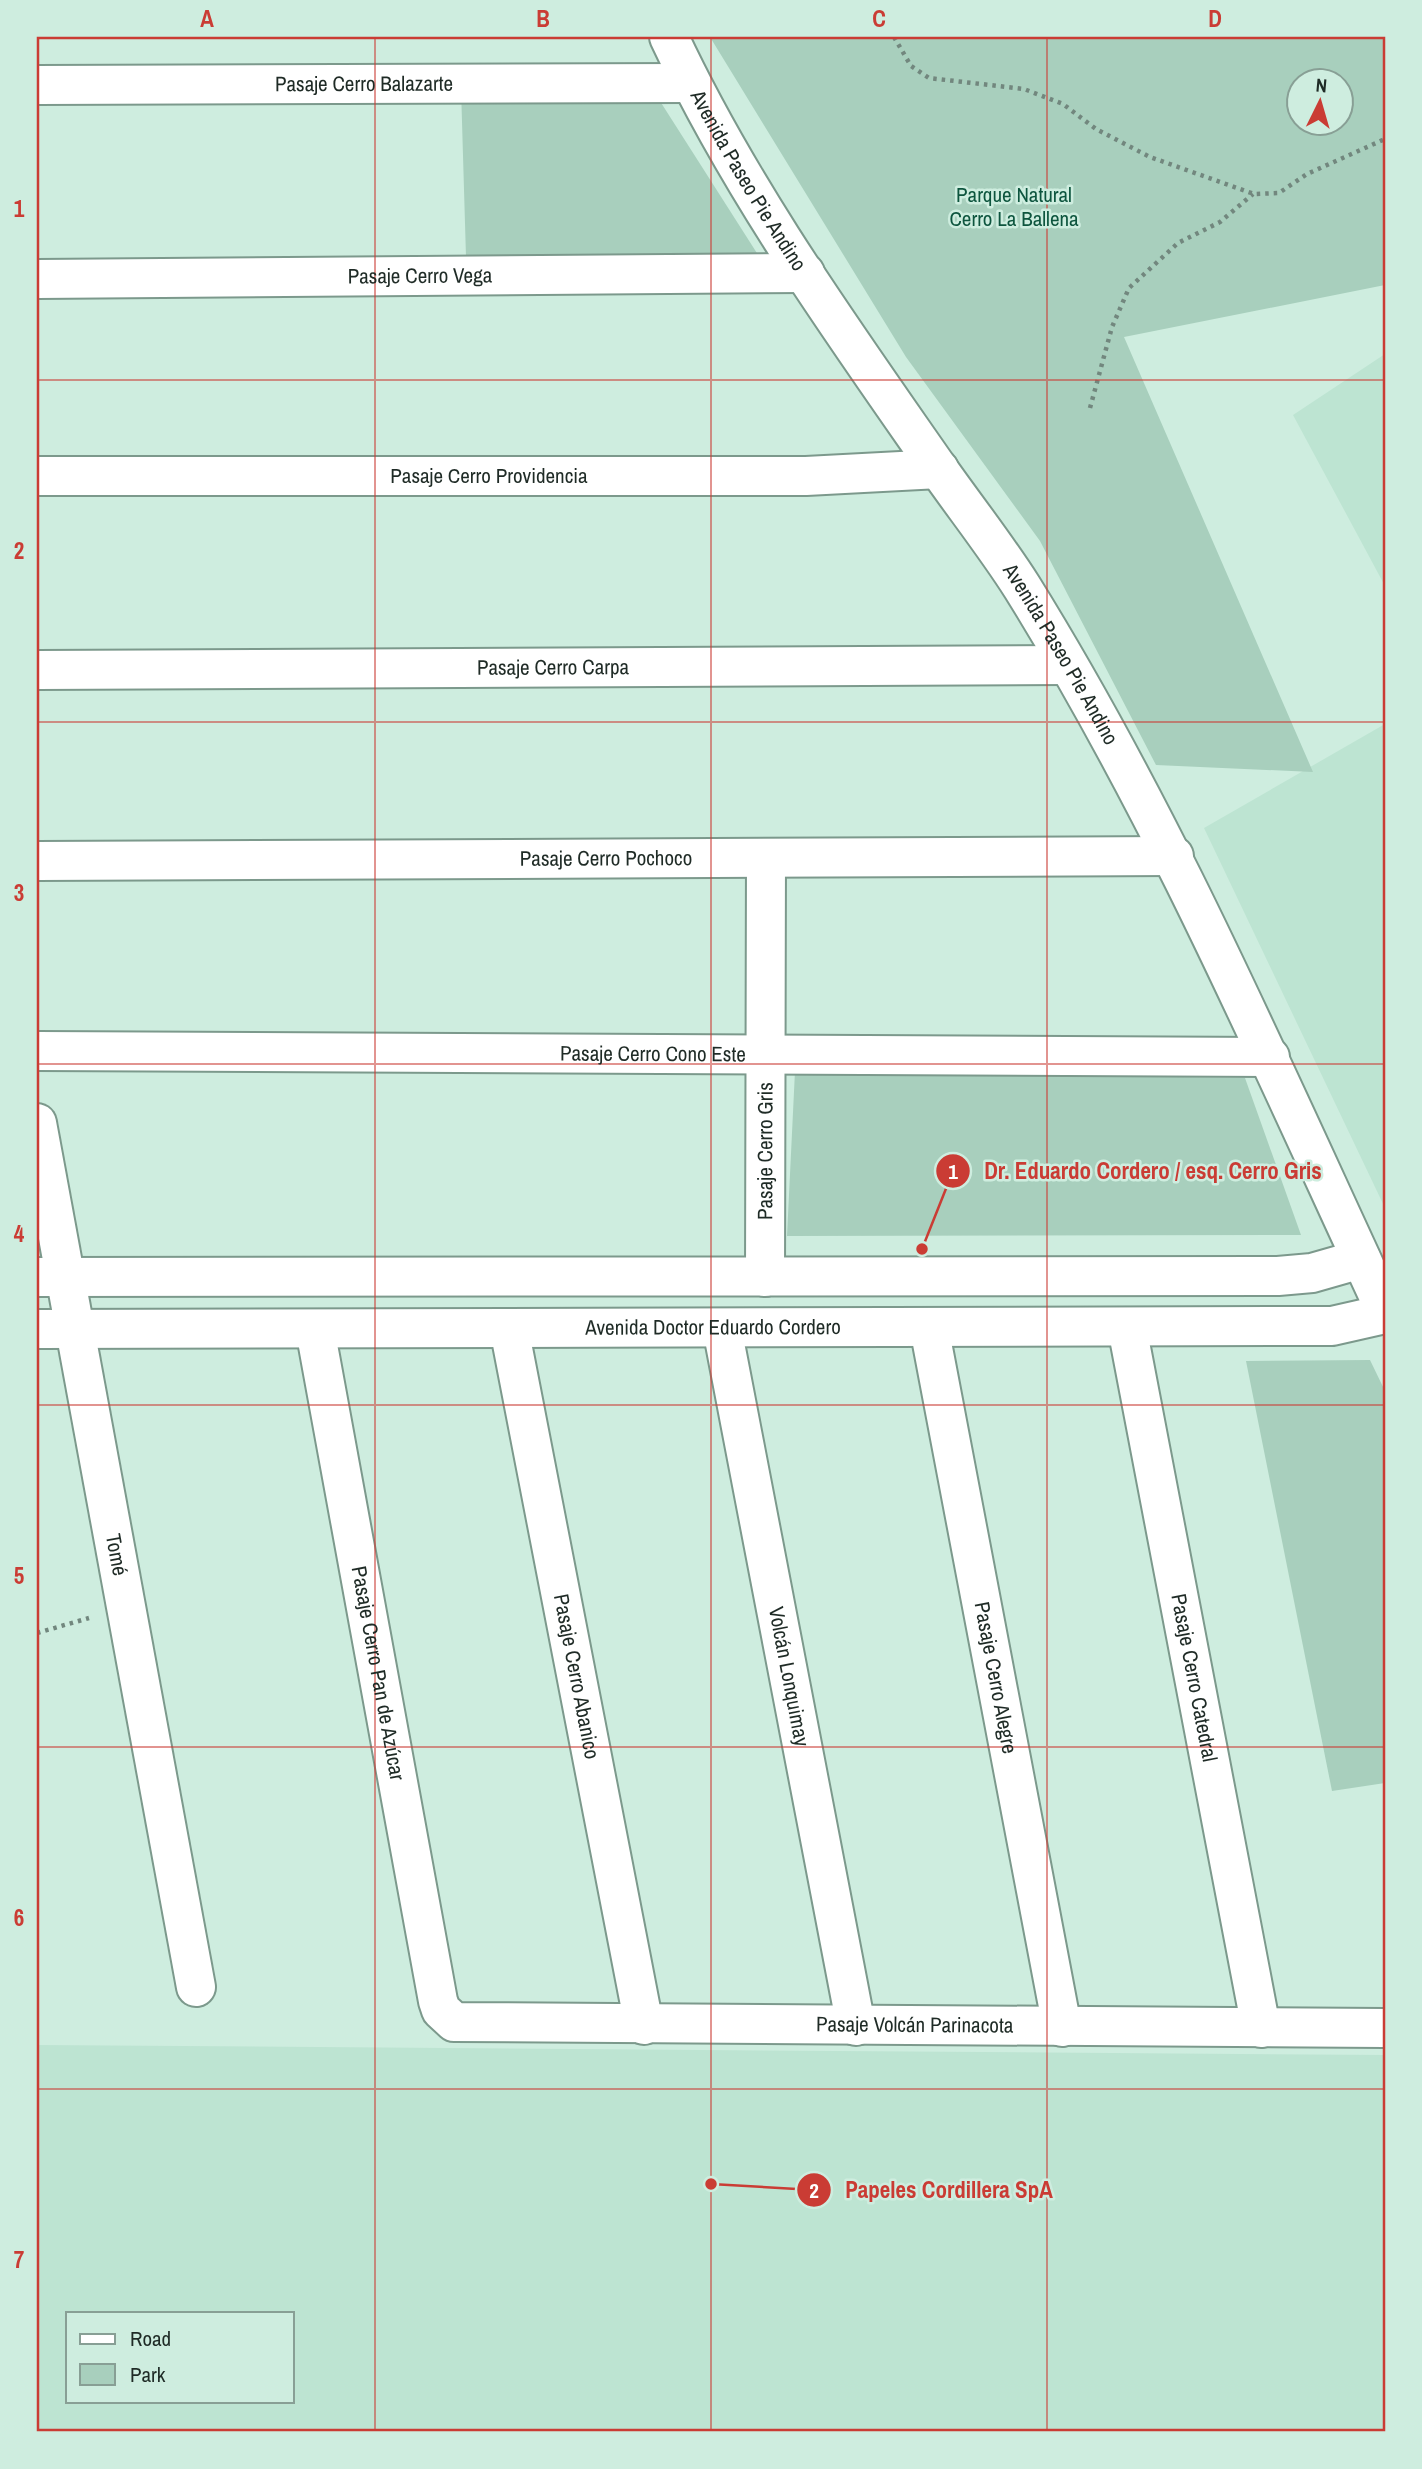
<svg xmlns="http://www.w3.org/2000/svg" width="1422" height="2469" viewBox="0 0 1422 2469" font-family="'Archivo Narrow',sans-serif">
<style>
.built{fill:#bde4d2;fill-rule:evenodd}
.green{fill:#a8cfbd;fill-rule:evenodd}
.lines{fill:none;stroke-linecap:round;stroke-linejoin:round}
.street-casing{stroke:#7c998c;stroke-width:42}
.secondary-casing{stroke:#7c998c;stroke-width:42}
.path{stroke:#72877e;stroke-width:4.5;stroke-dasharray:3.5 5;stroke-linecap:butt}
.street{stroke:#fff;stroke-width:38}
.secondary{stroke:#fff;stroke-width:38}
.grid{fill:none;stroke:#ca3c34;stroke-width:2;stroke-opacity:0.55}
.labels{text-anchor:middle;stroke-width:5;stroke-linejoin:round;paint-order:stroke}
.street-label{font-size:21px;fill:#1f2b26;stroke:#ceeddf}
.park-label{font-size:21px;fill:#0d553e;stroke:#ceeddf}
.leader{fill:none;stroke:#ca3c34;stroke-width:2.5}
.callout-dot{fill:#ca3c34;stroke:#ceeddf;stroke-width:2.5}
.mark-label{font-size:21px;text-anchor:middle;font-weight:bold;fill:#fff}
.callout-label{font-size:23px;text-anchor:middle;font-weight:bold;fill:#ca3c34;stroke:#ceeddf;stroke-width:5;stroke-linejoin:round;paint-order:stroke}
.neatline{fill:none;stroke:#ca3c34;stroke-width:2.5}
.grid-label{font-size:23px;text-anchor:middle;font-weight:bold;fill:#ca3c34}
</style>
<rect width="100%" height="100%" fill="#ceeddf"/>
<path class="built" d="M1385 354V586L1293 415Z
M1385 724V1208L1204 828Z
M37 2045 1385 2055V2432H37ZM68 2313H292V2401H68Z"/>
<path class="green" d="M710 37H1385V285L1124 337 1313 772 1156 765 1040 541 906 357ZM1342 80V122H1300V80Z
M461 88 658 98 762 261 466 257Z
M795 1071 1245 1078 1301 1235 787 1236Z
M1370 1360 1385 1391V1783L1332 1791 1246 1361Z"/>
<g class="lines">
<g class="street-casing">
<g id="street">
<path id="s1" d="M37 85 690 83"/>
<path id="s2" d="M37 279 805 273"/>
<path id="s3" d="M37 476H806L939 469"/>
<path id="s4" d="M37 670 1068 665"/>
<path id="s5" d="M37 861 1174 856"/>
<path id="s6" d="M37 1051 1270 1057"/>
<path id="s7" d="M37 1123 196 1987"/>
<path id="s8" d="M765 1277 766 858"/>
<path id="s9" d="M929 1327 1062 2027"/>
<path id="s10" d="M1127 1327 1261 2028"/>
<path id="s11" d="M509 1328 644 2025"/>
<path id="s12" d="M722 1328 856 2026"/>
<path id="s13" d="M315 1329 438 2001 441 2010 454 2022 1385 2028"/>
</g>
</g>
<g class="secondary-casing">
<g id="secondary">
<path id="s14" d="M669 37C740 189 841 329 937 467 965 507 996 546 1022 587 1165 817 1271 1065 1385 1310"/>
<path d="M37 1277 1278 1276 1312 1273 1361 1259"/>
<path id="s15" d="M37 1329 1308 1326H1332L1385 1314"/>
</g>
</g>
<path class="path" d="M894 37 911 66 929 78 1024 89 1063 104 1096 129 1150 157 1254 194 1279 193 1307 174 1385 139
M1090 408 1112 327 1129 288 1178 243 1220 222 1253 194
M37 1633 89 1618"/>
<use href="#street" class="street"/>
<use href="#secondary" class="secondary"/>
</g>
<path class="grid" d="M375 37V2432M711 37V2432M1047 37V2432M37 380H1385M37 722H1385M37 1064H1385M37 1405H1385M37 1747H1385M37 2089H1385"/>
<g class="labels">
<g class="street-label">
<text dy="7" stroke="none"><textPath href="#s1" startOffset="327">Pasaje Cerro Balazarte</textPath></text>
<text dy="7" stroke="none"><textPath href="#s14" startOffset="164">Avenida Paseo Pie Andino</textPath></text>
<text dy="7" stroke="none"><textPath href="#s2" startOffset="383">Pasaje Cerro Vega</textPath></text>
<text dy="7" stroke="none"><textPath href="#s3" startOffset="452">Pasaje Cerro Providencia</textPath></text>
<text dy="7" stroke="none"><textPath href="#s14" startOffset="732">Avenida Paseo Pie Andino</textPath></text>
<text dy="7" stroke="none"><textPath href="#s4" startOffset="516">Pasaje Cerro Carpa</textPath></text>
<text dy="7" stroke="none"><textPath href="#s5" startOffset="569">Pasaje Cerro Pochoco</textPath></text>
<text dy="7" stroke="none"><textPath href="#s6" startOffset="616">Pasaje Cerro Cono Este</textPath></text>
<text dy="7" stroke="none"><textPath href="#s8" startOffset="126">Pasaje Cerro Gris</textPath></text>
<text dy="7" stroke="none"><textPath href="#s15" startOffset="676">Avenida Doctor Eduardo Cordero</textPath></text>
<text dy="7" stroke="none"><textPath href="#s7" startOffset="439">Tomé</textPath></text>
<text dy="7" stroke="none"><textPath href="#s13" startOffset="350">Pasaje Cerro Pan de Azúcar</textPath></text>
<text dy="7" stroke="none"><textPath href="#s11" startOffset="355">Pasaje Cerro Abanico</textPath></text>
<text dy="7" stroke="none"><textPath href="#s12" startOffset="355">Volcán Lonquimay</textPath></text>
<text dy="7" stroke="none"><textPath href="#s9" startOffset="357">Pasaje Cerro Alegre</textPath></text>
<text dy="7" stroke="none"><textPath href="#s10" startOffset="357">Pasaje Cerro Catedral</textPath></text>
<text dy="7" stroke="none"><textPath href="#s13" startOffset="1171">Pasaje Volcán Parinacota</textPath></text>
</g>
<g class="park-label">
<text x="1014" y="202">Parque Natural<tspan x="1014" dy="24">Cerro La Ballena</tspan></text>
</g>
</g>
<path class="leader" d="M922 1249L953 1171M711 2184L814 2190"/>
<g class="callout-dot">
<circle cx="922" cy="1249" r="7"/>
<circle cx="711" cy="2184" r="7"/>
<circle cx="953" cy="1171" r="18"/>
<circle cx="814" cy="2190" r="18"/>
</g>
<g class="mark-label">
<text x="953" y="1179">1</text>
<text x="814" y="2198">2</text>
</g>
<g class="callout-label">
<text x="1153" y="1179">Dr. Eduardo Cordero / esq. Cerro Gris</text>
<text x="949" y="2198">Papeles Cordillera SpA</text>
</g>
<rect width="1422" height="2469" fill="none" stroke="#ceeddf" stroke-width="77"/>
<rect x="66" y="2312" width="228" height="91" fill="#ceeddf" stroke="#889f95" stroke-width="2"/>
<rect x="80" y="2334" width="35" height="10" fill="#ffffff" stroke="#889f95" stroke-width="2"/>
<text x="130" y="2346" font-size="21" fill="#1f2b26">Road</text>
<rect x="80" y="2364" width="35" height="21" fill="#a8cfbd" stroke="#889f95" stroke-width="2"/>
<text x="130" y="2382" font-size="21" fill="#1f2b26">Park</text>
<g transform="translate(1320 102) rotate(5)"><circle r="33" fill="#ceeddf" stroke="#889f95" stroke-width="2"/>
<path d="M0-5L12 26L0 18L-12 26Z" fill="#ca3c34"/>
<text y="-10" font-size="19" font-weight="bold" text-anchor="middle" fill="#1f2b26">N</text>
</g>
<rect x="38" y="38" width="1346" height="2392" class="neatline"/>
<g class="grid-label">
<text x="207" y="27">A</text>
<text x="543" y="27">B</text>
<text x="879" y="27">C</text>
<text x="1215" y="27">D</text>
<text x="19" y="217">1</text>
<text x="19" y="559">2</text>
<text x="19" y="901">3</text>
<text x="19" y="1242">4</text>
<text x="19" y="1584">5</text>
<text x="19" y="1926">6</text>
<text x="19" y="2268">7</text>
</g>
</svg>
